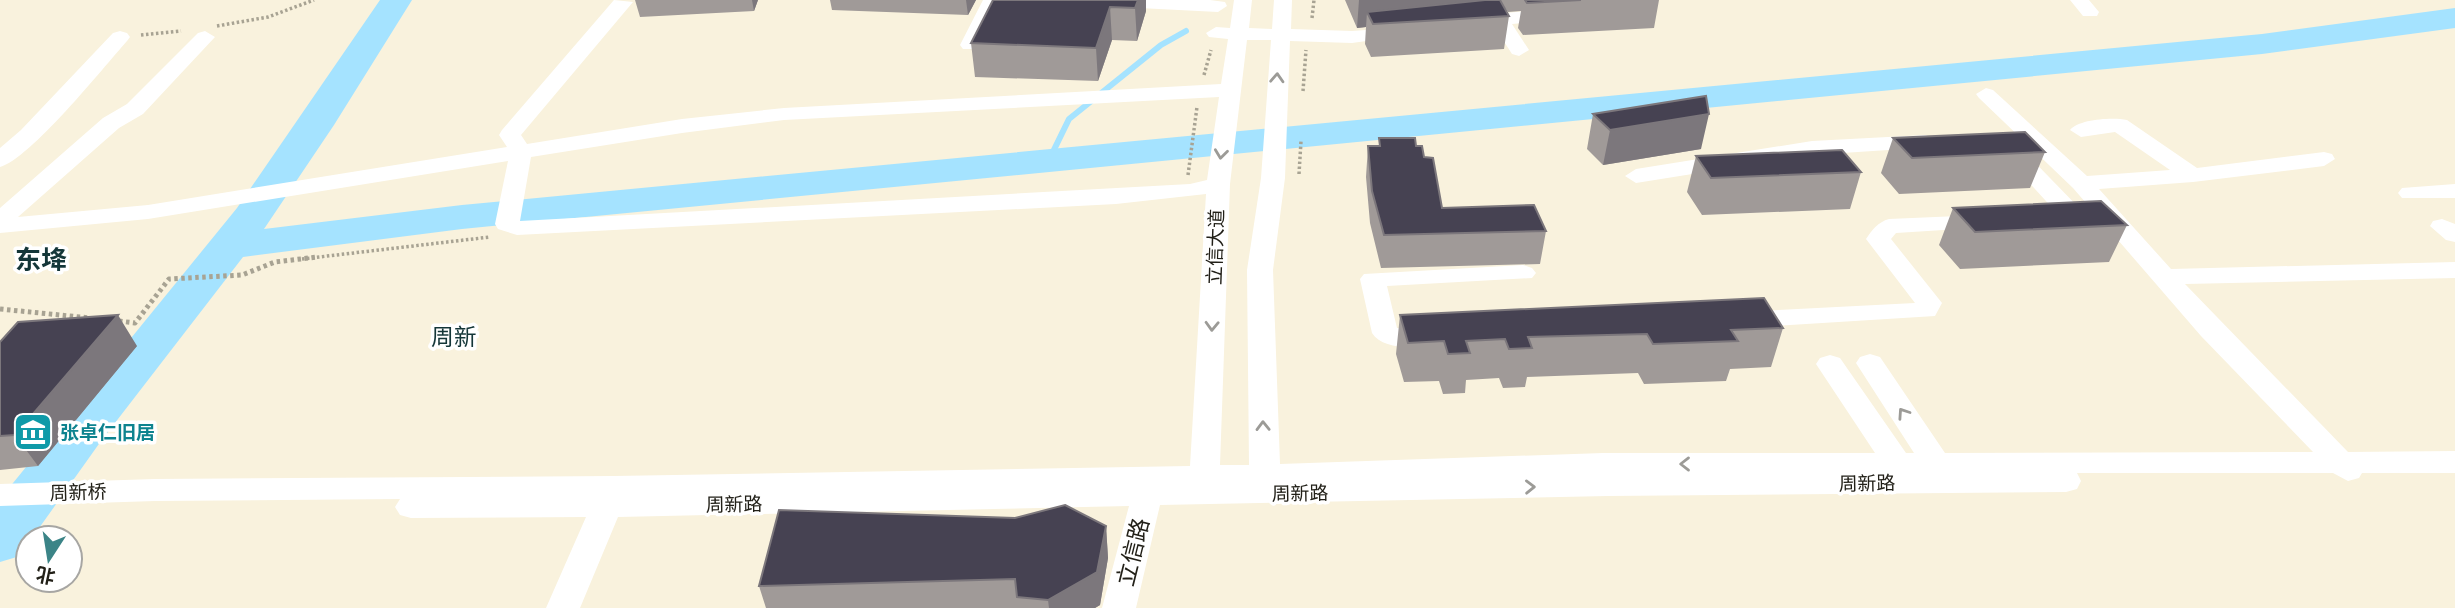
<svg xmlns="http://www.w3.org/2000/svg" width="2455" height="608" viewBox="0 0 2455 608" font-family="Signika,'Noto Sans SC',sans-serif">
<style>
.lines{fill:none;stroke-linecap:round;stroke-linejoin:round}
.stream{stroke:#a5e3ff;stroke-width:6}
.river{fill:#a5e3ff;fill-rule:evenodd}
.path-far1{stroke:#a8a393;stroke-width:3.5;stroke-dasharray:2.5 2.5;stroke-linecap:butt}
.path{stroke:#a8a393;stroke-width:5;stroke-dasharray:3.5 3.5;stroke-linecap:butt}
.minor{fill:#fff;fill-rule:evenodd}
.wall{fill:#a09a98}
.shaded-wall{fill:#7c777c}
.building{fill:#464252;stroke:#7c777c;stroke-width:2}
.oneway{stroke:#9c9b97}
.labels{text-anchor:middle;stroke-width:7;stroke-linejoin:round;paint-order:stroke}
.street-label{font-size:19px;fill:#222018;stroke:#fff}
.culture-label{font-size:19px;font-weight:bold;fill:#0d838f;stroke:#fff;text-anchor:start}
.quarter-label{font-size:23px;fill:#143638;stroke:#fff}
.near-street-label{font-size:23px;fill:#222018;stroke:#fff}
.district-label{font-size:26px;font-weight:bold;fill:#143638;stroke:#fff}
</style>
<rect width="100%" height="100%" fill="#f9f2dd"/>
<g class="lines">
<path class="stream" d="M1048 162 1069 119 1161 45 1186 31"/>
<path class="river" d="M380 0H412L334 125 264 229 462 205 2262 34 2455 8V28L2262 54 462 229 243 257 101 441 32 538H28L20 556 0 562V499L237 208Z"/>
<path class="path-far1" d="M1312 18 1314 0
M217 26 268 17 314 0
M141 35 181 31
M1204 75 1211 50
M1303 91 1306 50
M1299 174 1301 141
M1188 175 1197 107
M302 259 490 237"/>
<path class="path" d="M0 309 90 318
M119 321 135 323 169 279 242 275 275 262 317 257"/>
<path class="minor" d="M614 0 633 2 521 135 527 144 682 119 784 108 1221 84 1228 39 1209 37 1206 33 1216 27 1230 28 1234 0H1252L1249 28 1272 29 1274 0H1292L1291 29 1352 31 1409 27 1412 31 1409 35 1352 43 1290 41 1285 178 1273 270 1280 464 1603 453H1875L1816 364 1820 358 1830 355 1840 358 1906 453H1914L1856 363 1860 357 1870 354 1880 357 1945 453 2313 452 2201 336 2073 188 1979 98 1976 94 1986 88 1993 90 2087 176 2170 170 2115 132 2081 137 2070 130C2079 119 2113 117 2127 120L2197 168 2324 152 2332 154 2335 159 2324 166 2193 182 2099 189 2171 269 2455 262V278L2185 284 2348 452 2455 451V473H2362L2359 478 2348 481 2333 473H2077L2081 481 2077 489 2066 492 1608 496 1160 505 1136 608H1102L1129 506 618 517 580 608H546L586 517 411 518 400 515 395 507 400 499 155 501 0 506V484L155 479 614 476 1190 466 1206 194 1116 204 517 235 498 229 495 224 508 161 148 219 0 233V208L103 118 127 104 198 33 205 31 215 37 143 114 119 128 18 217 148 205 507 147 499 135 502 130ZM1247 40H1271L1261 178 1247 270 1249 465H1220L1230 184ZM1219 97 1207 180 1190 184 520 221 531 157 682 133 784 120Z
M983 0H1001L977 49H963L960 45Z
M1091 0H1210L1225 2 1227 6 1218 12 1100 6Z
M1479 0H1497L1506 13 1555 8 1564 14 1555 20 1512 24 1529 50 1519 56 1512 54 1494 26H1468L1465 22 1468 18 1488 15Z
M2070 0H2089L2099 12 2097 16H2083Z
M120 31 127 33 130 37 127 41C103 68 30 159 0 167V148L21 130 113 33Z
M1926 135 1937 142 1934 147 1812 155 1636 183 1625 176 1636 169 1812 141Z
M2011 144 2019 146 2084 213 2087 218 2084 223H2053L2050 218 2056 212 2000 151Z
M2455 184V198H2402L2398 193 2402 188Z
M1982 215 1991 217 1994 222 1991 227 1896 233 1891 239 1942 303 1935 316 1741 328 1732 326 1728 320 1732 314 1741 312 1915 303 1866 239C1872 230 1878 222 1889 219Z
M2442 219 2455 224V242L2446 240 2430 226 2433 221Z
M1523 265 1532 268 1536 273 1532 278 1387 286 1397 328 1443 331 1447 337 1443 343C1423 348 1384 352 1372 333L1360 279 1364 274Z"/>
</g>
<path class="wall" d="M635 0H758L754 11 640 17Z
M830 0H976L968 15 832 10Z
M993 0H1146V11L1137 41 1112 40 1098 81 975 77 971 43Z
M1345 0H1659L1654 28 1523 35 1518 28 1521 11 1508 12 1501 3 1509 16 1504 49 1371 57 1365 44 1366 27 1357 28Z
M1593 114 1701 149 1603 165 1587 149Z
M1379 138 1416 146 1424 157 1442 208 1546 231 1540 264 1381 268 1370 223 1366 177 1368 146H1379Z
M1893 138 2045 152 2030 188 1899 194 1881 173Z
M1696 156 1861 172 1850 209 1702 215 1687 192Z
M1953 208 2127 225 2109 262 1960 269 1939 245Z
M1400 315 1783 328 1771 367 1730 369 1726 381 1644 384 1638 373 1527 377 1525 387 1503 388 1499 378 1466 380 1465 393 1443 394 1439 381 1404 382 1396 354Z
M0 342 137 346 38 466 0 470Z
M1106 526 1108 558 1100 605 1095 608H766L759 586Z"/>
<path class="shaded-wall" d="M752 0H758L754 11Z
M966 0H976L968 15Z
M1138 0H1146V11L1137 41 1135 8Z
M1359 0H1486L1367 12 1366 27 1357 28Z
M1110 7 1112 40 1098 81 1096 48Z
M1709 114 1701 149 1603 165 1610 130Z
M118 315 137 346 38 466 15 435Z
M1106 526 1108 558 1100 605 1095 608H1049L1048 600Z"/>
<path class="building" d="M993 0H1138L1135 8 1110 7 1096 48 971 43Z
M1485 0H1500L1509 16 1373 24 1367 12Z
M1525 0H1581L1527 3Z
M1706 96 1709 114 1610 130 1593 114Z
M2025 132 2045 152 1912 158 1893 138Z
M1379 138H1415L1416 146H1422L1424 157 1433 158 1442 208 1534 205 1546 231 1384 235 1372 191 1368 146H1380Z
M1842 150 1861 172 1711 178 1696 156Z
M2101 201 2127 225 1975 232 1953 208Z
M1764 298 1783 328 1731 330 1738 341 1653 344 1647 334 1528 337 1532 348 1509 349 1505 339 1466 341 1470 353 1448 354 1444 341 1408 343 1400 315Z
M118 315 15 435 0 436V342L18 322Z
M1065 505 1106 526 1097 572 1048 600 1017 597 1015 579 759 586 779 510 1015 518Z"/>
<defs><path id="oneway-chevron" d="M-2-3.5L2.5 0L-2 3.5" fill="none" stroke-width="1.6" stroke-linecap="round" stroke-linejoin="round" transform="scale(1.75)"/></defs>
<g class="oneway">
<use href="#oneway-chevron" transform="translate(1277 78) rotate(-87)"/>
<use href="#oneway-chevron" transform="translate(1221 154) rotate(97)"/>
<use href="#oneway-chevron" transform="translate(1212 326) rotate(92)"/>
<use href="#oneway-chevron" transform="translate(1903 413) rotate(-124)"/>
<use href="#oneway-chevron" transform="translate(1263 426) rotate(-91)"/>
<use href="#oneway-chevron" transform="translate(1685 464) rotate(180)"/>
<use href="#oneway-chevron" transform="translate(1530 487) rotate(-1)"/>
</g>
<defs>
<g id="museum-square" transform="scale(2.0125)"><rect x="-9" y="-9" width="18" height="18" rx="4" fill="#0f9aa8" stroke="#fff"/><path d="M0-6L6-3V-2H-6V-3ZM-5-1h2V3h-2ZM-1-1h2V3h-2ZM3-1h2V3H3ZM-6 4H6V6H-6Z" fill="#fff"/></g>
</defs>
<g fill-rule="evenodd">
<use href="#museum-square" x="33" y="432"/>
</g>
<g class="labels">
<g class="street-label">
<text transform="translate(1215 247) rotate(-88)" y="7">立信大道</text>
<text transform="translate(1867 483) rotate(-1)" y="7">周新路</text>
<text transform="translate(78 492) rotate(-2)" y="7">周新桥</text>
<text transform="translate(1300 493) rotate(-1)" y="7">周新路</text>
<text transform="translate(734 504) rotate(-1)" y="7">周新路</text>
</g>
<g class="culture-label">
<text x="60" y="439">张卓仁旧居</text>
</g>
<g class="quarter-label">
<text x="454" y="345">周新</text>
</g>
<g class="near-street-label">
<text transform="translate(1133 552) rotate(-76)" y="8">立信路</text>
</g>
<g class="district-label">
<text x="41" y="269">东鿍</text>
</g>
</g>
<g transform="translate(49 559) rotate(192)"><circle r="33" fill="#ffffff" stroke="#a7a6a3" stroke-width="2"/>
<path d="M0-5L12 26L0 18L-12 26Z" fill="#3b8487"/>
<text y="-10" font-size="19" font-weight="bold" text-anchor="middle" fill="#222018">北</text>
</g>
</svg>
